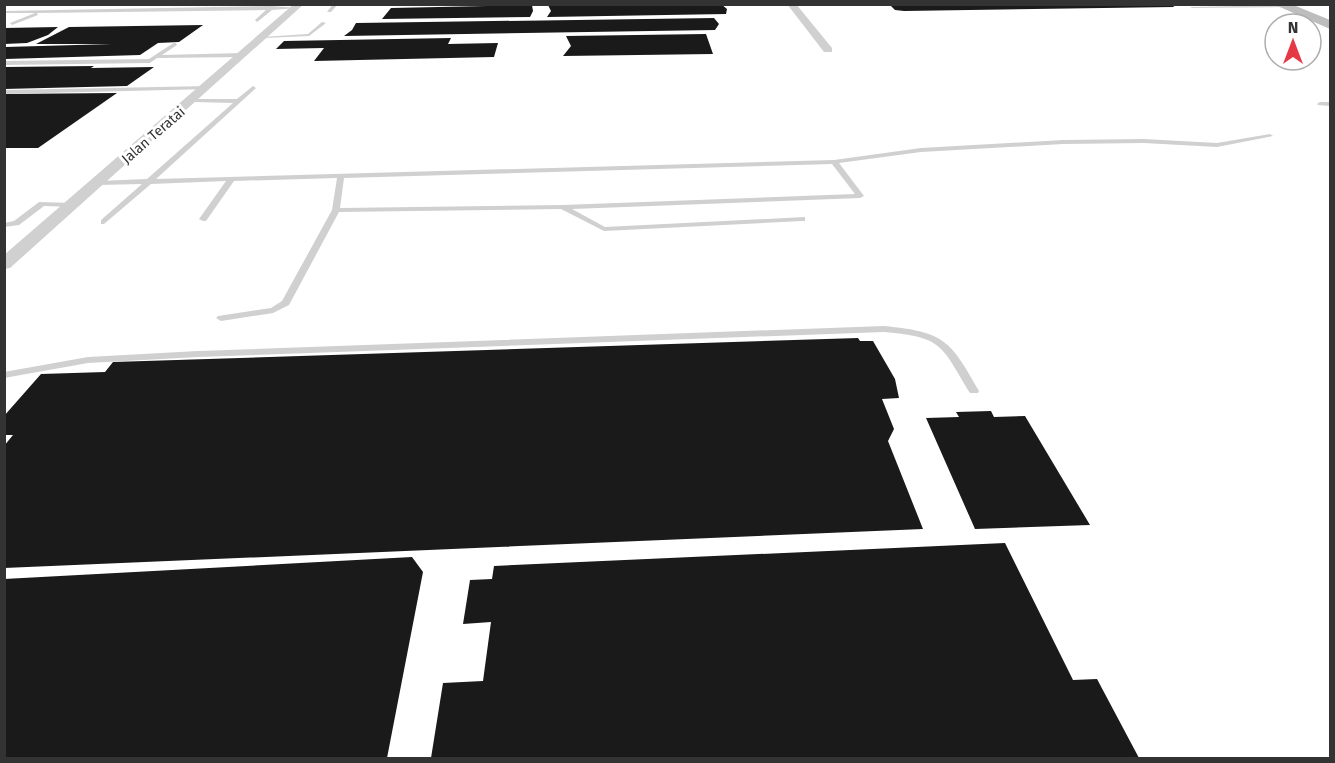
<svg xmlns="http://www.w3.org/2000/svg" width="1335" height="763" viewBox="0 0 1335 763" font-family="'Fira Sans',sans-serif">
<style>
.building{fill:#1a1a1a}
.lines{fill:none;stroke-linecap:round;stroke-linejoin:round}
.lane{fill:#d0d0d0;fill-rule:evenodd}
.street{fill:#d0d0d0;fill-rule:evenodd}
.secondary{fill:#bdbdbd;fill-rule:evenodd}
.labels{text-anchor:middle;stroke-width:6;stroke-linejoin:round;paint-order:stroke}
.far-street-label{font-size:14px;fill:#333;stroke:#fff}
</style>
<rect width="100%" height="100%" fill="#fff"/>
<path class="building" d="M721 4 727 9 726 14 547 17 551 11 548 5Z
M889 4H1172L1174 7 904 11 895 10Z
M532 5 533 11 530 17 382 19 391 8Z
M714 18 719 24 715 30 344 36 352 30 356 23Z
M203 25 179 42 158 43 140 55 5 59V47L112 44H36L69 27Z
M58 27 48 35 27 43 4 44V28Z
M706 34 713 54 563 56 571 46 566 36Z
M451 38 448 44 498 43 494 57 314 61 324 48 276 49 284 41Z
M94 66 91 68 154 67 127 86 4 89V67Z
M117 93 38 148H4V94Z
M858 338 860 341H873L895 379 899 398 882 399 894 429 888 441 923 529 4 568V446L13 435H4V416L41 374 105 372 113 362Z
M991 411 994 417 1025 416 1090 525 975 529 926 418 959 417 956 412Z
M1005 543 1073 680 1097 679 1139 758H431L443 683 483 681 491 622 463 624 470 580 492 579 494 566Z
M412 557 423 572 387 758H4V579Z"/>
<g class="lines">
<path class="lane" d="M333 4H338L331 12H327Z
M1283 5 1285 7 1192 8 1190 7Z
M272 6 297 8 272 10 257 22 255 20 266 10 37 13 38 15 12 25 10 23 35 13H4V11Z
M322 22 326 23 309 36 264 38 262 37 308 34Z
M175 42 177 45 162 55 243 53 246 55 243 57 157 58 150 63 4 65V61L149 59Z
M210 86 211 87 208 89 4 94V90Z
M253 86 256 88 255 89 156 179 834 160 921 148 1063 140 1144 139 1217 143 1270 134 1273 136 1217 147 1144 143 1063 144 921 152 839 163 864 196 860 198 572 209 605 227 805 217V221H802L604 231 561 209 339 212 289 305 273 313 221 321 216 318 218 316 271 308 282 301 332 210 337 178 234 181 206 221H203L199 219 226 181 151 184 104 224H101V220L142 184 98 185 94 183 98 181 147 179 233 103 193 102 191 101V99H237ZM832 164 855 194 563 205 340 208 344 178Z
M1320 102H1330V106L1318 105 1317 104Z
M39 202 73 203 77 205 73 207 44 206 19 225 4 227V223L14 221Z
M884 326C945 332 950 340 979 391L978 393H970C941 346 944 337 884 332L198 357 88 363 4 378V372L88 357 198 351Z"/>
<path class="street" d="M294 4H304L10 268 4 269V255Z
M787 4H796L832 48V52H824Z"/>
<path class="secondary" d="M1273 4H1291L1330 20V29Z"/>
</g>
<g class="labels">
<g class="far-street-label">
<text transform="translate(153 135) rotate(-41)" y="5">Jalan Teratai</text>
</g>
</g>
<rect width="1335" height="763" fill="none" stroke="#333333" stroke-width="12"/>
<g transform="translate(1293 42)"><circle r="28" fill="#ffffff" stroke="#adadad" stroke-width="1.5"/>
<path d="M0-4.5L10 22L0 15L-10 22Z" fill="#e63946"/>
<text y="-9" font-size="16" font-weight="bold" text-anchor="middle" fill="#333333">N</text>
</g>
</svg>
